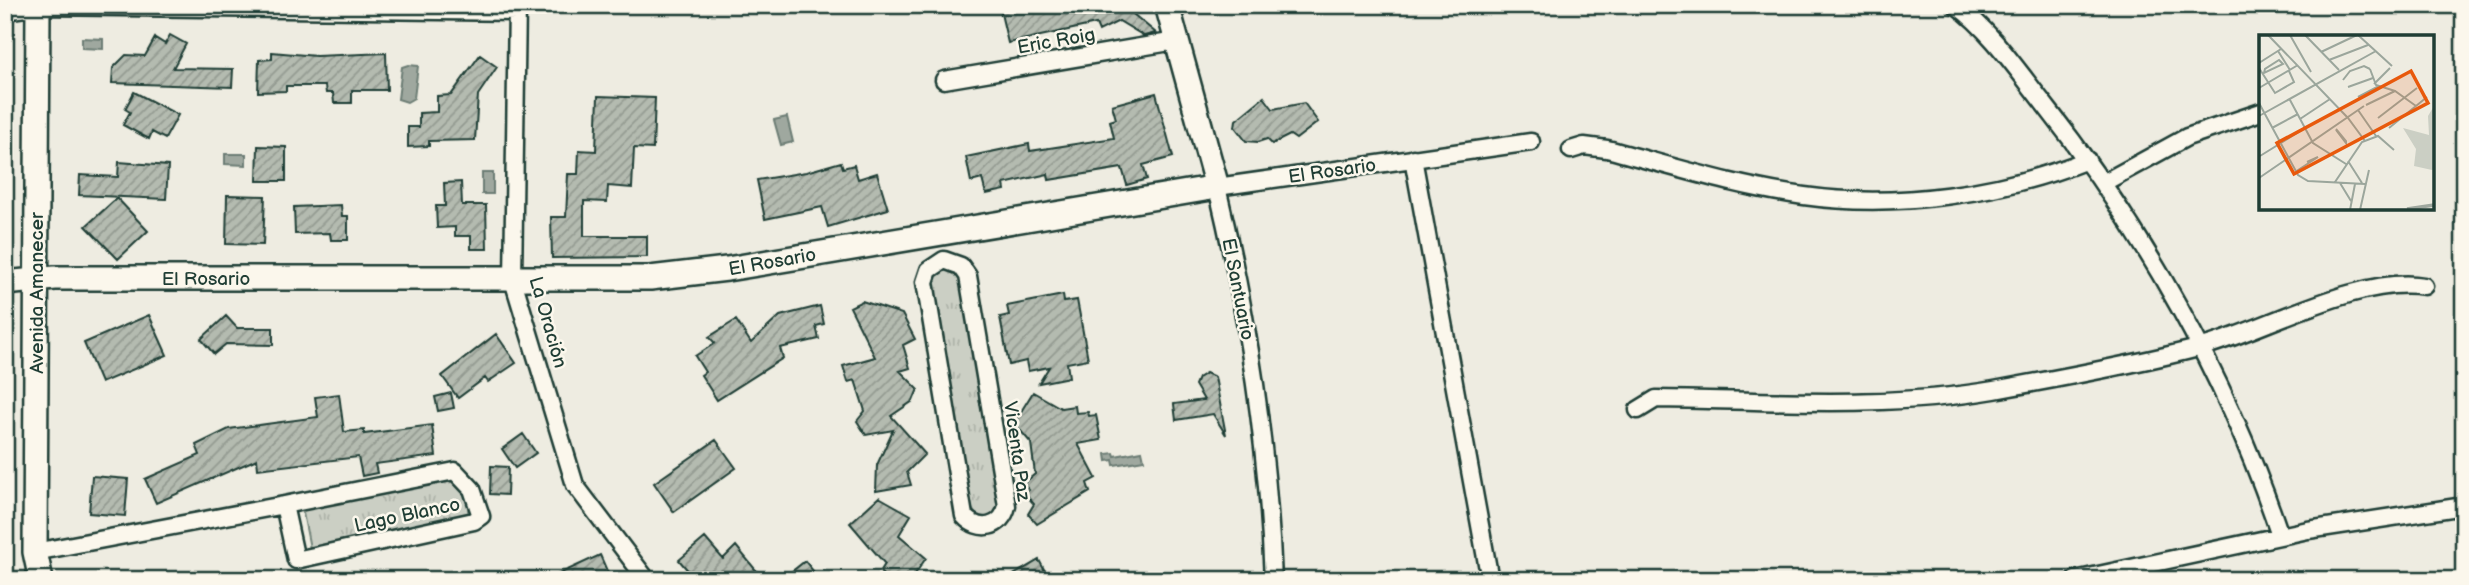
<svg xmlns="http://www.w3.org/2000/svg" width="2469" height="585" viewBox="0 0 2469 585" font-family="'Balsamiq Sans',sans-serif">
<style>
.park{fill:url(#park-tufts);stroke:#75867c;stroke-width:2}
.water{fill:#9fa89f;stroke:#6c7d74;stroke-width:2}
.building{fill:url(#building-hatch);stroke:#1f3d34;stroke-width:2}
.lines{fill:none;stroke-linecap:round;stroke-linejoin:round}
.street-casing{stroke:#1f3d34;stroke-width:21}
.secondary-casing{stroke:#1f3d34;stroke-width:28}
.street{stroke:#fbf7ec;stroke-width:16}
.secondary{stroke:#fbf7ec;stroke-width:23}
.labels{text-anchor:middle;stroke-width:5;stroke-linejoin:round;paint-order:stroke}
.street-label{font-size:19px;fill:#1f3d34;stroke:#fbf7ec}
.inset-river{fill:none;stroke:#9fa89f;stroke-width:3.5}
.inset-road{fill:none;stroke:#9ba69c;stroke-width:2}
.view{fill:#e8590c;fill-opacity:0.15;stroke:#e8590c;stroke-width:3.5}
.inset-edge{fill:none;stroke:#1f3d34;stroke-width:3.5}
</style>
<defs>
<pattern id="park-tufts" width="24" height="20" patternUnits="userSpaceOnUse" patternTransform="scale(1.75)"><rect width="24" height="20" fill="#cbcfc4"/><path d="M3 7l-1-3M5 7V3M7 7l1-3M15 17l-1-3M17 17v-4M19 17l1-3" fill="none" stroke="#aeb3a9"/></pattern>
<pattern id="building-hatch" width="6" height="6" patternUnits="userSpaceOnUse" patternTransform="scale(1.75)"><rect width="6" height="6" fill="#b4bbb0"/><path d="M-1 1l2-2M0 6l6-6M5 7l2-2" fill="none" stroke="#929990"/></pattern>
</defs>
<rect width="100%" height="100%" fill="#eeece1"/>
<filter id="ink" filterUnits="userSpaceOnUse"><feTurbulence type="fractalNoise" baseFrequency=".0143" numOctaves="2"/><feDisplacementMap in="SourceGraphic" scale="14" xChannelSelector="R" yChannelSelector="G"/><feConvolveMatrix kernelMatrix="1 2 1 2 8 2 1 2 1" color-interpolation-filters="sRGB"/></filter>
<g filter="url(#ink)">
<path class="park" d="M945 268 960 275 1001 504 999 511 988 520 978 518 971 507 931 288 935 273Z
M451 478C463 491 472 498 467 516L310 548 302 508Z"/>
<path class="water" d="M82 38 103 39V49L82 48Z
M408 65 418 66 414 98 407 102 398 99 402 67Z
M787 117 793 142 781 145 774 120Z
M225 154H246V165L225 164Z
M482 173H493V194H482Z
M1142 451 1144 460 1114 465 1113 460 1107 461 1106 454 1114 453 1115 456Z"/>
<path class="building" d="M999 5H1130L1127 9 1156 33 1144 36 1119 21 1099 31 1096 24 1008 43Z
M170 35 186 44 173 68 233 69 232 87 112 83 113 68 126 55 145 56 155 38 165 44Z
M272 52 316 56 386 53 387 90H352V103H334L333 93H326L325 86H286V91L258 92 259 60 272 59Z
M480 55 497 67 478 95 475 140 429 141V146L408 147V127H419V113L437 112V96L451 95Z
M134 92 178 115 165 139 152 132 149 139 123 125 130 112 125 109Z
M1156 93 1173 157 1143 165 1147 179 1127 185 1122 168 1049 180 1048 174 1004 184 1005 190 986 194 982 179 971 182 966 157 1029 144 1030 151 1114 138 1110 121 1116 119 1112 105Z
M598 96 655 98 653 149 634 148 632 188 608 186 607 202 584 201V236H647V257L552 258 551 217H566L568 174H578L579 150 596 151Z
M1264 97 1273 109 1304 103 1318 122 1296 139 1290 135 1272 144 1267 139 1258 142 1246 141 1235 127 1236 120Z
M258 146 286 147V181H257Z
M119 162 168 166 166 199 79 195 80 175 118 177Z
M841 162 843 168 854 165 858 179 877 173 888 209 828 227 822 207 765 219 757 180 806 172Z
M461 182 462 205H486L487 249H471V236H455V227L437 228 436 206H445L444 183Z
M227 195 265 196 263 245 226 244Z
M117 198 148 231 118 259 86 226Z
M341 205 342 216H348V240H331L330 233 295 234 294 207Z
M1063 295 1064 302 1077 300 1088 359 1067 363 1069 377 1039 383 1049 367 1028 371 1026 361 1009 365 1000 317 1009 315 1007 306Z
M862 301 902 314 915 339 903 345 910 368 900 371 918 389 913 401 891 416 925 454 907 472 911 485 876 491 877 465 893 430 866 435 857 421 865 411 855 380 848 382 843 366 875 357 850 307Z
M820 306 824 324 816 326 819 339 780 348 783 358 717 400 701 375 705 372 695 356 715 343 709 337 736 320 751 343 780 316Z
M149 315 167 355 101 383 84 343Z
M226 316 237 328H273V345L226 344 214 354 201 339Z
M496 334 516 363 488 382 485 378 458 398 442 376Z
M1206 373 1215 377 1226 435 1213 414 1176 420 1174 404 1204 400 1195 385 1198 378Z
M1033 392 1061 408 1075 406 1076 413 1088 412 1089 416 1096 415 1101 440 1078 444 1096 478 1087 483 1090 492 1037 524 1028 514 1034 504 1025 494 1029 490 1023 484 1035 474 1031 443 1014 423Z
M451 393 454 408 438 411 435 397Z
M339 394 344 432 364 430V434L432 425 436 456 375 464 377 473 362 476 358 457 258 469 257 459 156 503 145 479 200 455 196 445 229 429 318 417 315 397Z
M523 434 536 453 515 468 502 449Z
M716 440 736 468 674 512 654 483Z
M491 466 508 467 507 495 490 494Z
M92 476 128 479 125 516 89 513Z
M879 497 911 515 899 535 926 558 911 580H889L880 572 885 564 850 523Z
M705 538 723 559 736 546 764 580H696L679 560Z
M600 555 611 580H546Z
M1039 560 1046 573 1043 575 1046 580H1005Z
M805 561 814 572 804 580H781Z"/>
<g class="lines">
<g class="street-casing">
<path id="street" d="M517 5 513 280 575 485 647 580
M1956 5C1989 29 2016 68 2041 100 2144 230 2227 378 2280 535
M5 11 38 6 517 12
M944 80 1176 41
M1571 150 1584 146 1607 149C1672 166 1737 187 1804 196 1896 209 2001 194 2087 160
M1413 158 1490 580
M2103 183 2187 137 2261 112
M944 260 961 266 968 276 1007 506C1002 528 979 533 964 516L925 282 929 270Z
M1638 410 1656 399C1770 400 1882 409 1994 390 2061 378 2137 364 2202 347 2264 330 2360 275 2424 286
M35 552 284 505 296 560 474 521 481 516 472 489 455 471 284 505
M1273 580C1268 446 1248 317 1217 187L1531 142
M2075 580 2308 530 2464 506"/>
</g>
<g class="secondary-casing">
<path id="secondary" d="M38 5 35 552 41 580
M5 283 55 278H650L727 269 1217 187 1167 5"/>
</g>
<use href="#street" class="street"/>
<use href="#secondary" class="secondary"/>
</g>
</g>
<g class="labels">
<g class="street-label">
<text transform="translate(1056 40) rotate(-10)" y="7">Eric Roig</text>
<text transform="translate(1332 170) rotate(-8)" y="7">El Rosario</text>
<text transform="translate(772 261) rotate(-10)" y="7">El Rosario</text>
<text x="206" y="285">El Rosario</text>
<text transform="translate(1239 289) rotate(79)" y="7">El Santuario</text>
<text transform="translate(36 293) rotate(-90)" y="7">Avenida Amanecer</text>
<text transform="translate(549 322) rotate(74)" y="7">La Oración</text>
<text transform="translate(1018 451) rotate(82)" y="7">Vicenta Paz</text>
<text transform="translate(407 514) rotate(-12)" y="7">Lago Blanco</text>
</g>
</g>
<g transform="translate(2259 35)">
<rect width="175" height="175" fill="#eeece1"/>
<path d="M175 71V134L173 135 155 131 157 114 144 93 170 100 169 81Z" fill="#cbcfc4"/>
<path class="inset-river" d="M148 174 175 170"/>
<path class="inset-road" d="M9 0 89 83 106 106M31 0 52 37M46 0 80 35M99 0 133 31M19 16 31 35M62 17 98 0M20 25 24 29 5 38 6 34ZM70 25 109 10M0 28 22 14M0 33 16 58 35 47 30 36M111 34 117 50 136 56 157 71M84 45 91 36 105 31 111 34M115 49 131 33M89 52 114 43M0 53 39 30M99 62 120 51M31 65 54 108 87 129M0 68 39 140 49 146 106 149M107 70 136 56M99 75 117 101M0 81 117 16M119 83 158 53M41 84 71 64M13 93 39 79M130 93 168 62M77 94 87 106V108L77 95M1 121 46 93M89 126 103 148M36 137 59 122 48 127M0 143 105 71M76 147 103 107 119 101 135 115M81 148 92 166M91 175 96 149M101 175 110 135"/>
<path class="view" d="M152 36 169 68 35 139 18 108Z"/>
<rect width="175" height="175" class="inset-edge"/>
</g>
<rect width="2469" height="585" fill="none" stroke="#fbf7ec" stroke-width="28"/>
<rect x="14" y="14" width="2441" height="557" fill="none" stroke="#1f3d34" stroke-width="2.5" filter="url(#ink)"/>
</svg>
